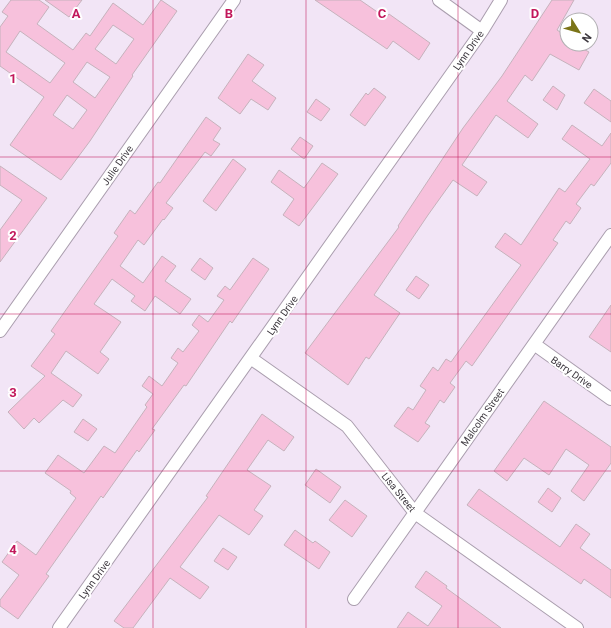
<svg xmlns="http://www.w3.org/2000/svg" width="611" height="628" viewBox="0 0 611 628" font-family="Roboto,sans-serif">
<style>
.building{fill:#f7c1dc;stroke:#c6b2bc;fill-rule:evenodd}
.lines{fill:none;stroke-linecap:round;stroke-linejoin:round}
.minor-casing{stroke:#aa9eae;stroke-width:14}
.minor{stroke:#fff;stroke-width:12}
.grid{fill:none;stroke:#c2185b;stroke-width:1;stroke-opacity:0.55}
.labels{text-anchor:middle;stroke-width:4;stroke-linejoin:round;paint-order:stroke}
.street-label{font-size:10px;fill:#3d383f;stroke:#fff}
.grid-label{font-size:13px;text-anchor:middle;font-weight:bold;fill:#c2185b;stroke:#fff;stroke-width:4;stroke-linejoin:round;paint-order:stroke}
</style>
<rect width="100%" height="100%" fill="#f2e5f6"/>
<path class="building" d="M11 0H39L49 7 37 24 73 50 86 33 90 36 113 3 143 25 161 0 177 11 132 75 133 76 90 141 61 180 10 145 44 97 0 66V27L8 16 2 12ZM113 25 134 39 116 64 95 49ZM20 31 65 63 50 83 6 52ZM87 62 110 77 95 98 73 82ZM67 95 87 110 73 129 53 115Z
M45 0H82L69 17Z
M315 0H360L386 18 389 14 430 43 419 60 393 41 387 49Z
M552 0H574L557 30 563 34 561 37 567 40V44H574L589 52 579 70 550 54 532 81 525 75 507 101 538 124 528 138 496 115 462 165 487 182 477 196 453 180 428 215 374 295 400 313 369 359 366 357 348 385 305 353 399 227 398 226 463 128 502 76Z
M248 54 264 65 252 81 276 98 268 110 251 99 240 114 218 98Z
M553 86 565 95 557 110 543 100Z
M374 88 386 97 365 126 350 115 366 93 368 95Z
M594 89 611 101V122L584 103Z
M316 99 330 109 321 121 307 112Z
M206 117 221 128 213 140 220 144 211 156 205 152 166 203 173 208 164 220 163 219 144 245 138 240 120 266 143 283 162 256 176 266 165 281 191 299 180 314 155 296 145 311 131 301 135 296 112 279 94 304 121 322 100 352 109 359 98 374 66 351 51 373 82 395 73 407 63 400 39 423 34 418 24 429 8 412 45 376 31 366 55 334 51 331 118 236 114 233 130 210 135 214 158 182 160 183Z
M572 125 602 146 611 133V163L594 186 591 184 576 204 581 208 570 224 566 221 553 240 558 243 498 329 472 366 466 361 450 383 455 387 444 403 440 400 425 423 430 426 418 442 394 426 408 407 413 410 426 390 420 386 433 367 438 371 446 359 451 362 521 265 495 247 505 233 521 245 559 188 565 192 590 159 562 139Z
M300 137 313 146 304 159 291 149Z
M233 159 246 169 216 211 203 201Z
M322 163 338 174 299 226 283 215 294 199 271 182 279 170 304 188Z
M0 166 47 198 0 262V230L22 200 0 185Z
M200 258 213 268 205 280 191 270Z
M253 258 269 269 232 323 230 321 186 386 184 385 152 429 155 430 139 452 137 450 103 498 101 496 46 574 49 576 18 619 0 606V600L19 575 2 562 17 541 36 555 76 498 70 493 71 491 45 473 58 455 84 473 104 446 115 453 147 407 145 405 153 394 142 386 149 376 162 386 178 363 171 358 178 348 183 352 199 331 192 325 199 315 208 322 224 300 217 296 225 286 230 290Z
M416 276 429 285 419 299 406 290Z
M611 305V352L589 337Z
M544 401 611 447V463L584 501 571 491 589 465 566 449 549 475 524 458 507 481 494 471Z
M262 414 294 437 284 451 268 440 247 470 271 486 254 510 263 516 249 535 219 515 180 567 209 587 200 599 170 578 133 628H124L114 621 208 497 206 496Z
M83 419 97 429 88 441 74 432Z
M316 469 341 487 330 503 305 485Z
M548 488 561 498 552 512 538 502Z
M479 489 560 547 576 524 590 534 580 548 611 570V598L584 579 581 584 467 505Z
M345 500 367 516 352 537 329 520Z
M295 530 313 543 315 541 330 552 319 569 284 545Z
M223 548 237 557 228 570 214 561Z
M426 571 447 586 446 588 501 628H397L408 612 428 626 442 606 415 587Z"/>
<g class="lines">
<g class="minor-casing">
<path id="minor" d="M439 0 482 31
M0 331 234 0
M534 344 611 399
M252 359 347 426 415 513 577 628
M354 599 611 235
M59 628 482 31 501 0"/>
</g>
<use href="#minor" class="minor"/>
</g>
<path class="grid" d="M153 0V628M306 0V628M458 0V628M0 157H611M0 314H611M0 471H611"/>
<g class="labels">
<g class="street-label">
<text transform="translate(468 50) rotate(-55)" y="4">Lynn Drive</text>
<text transform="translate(117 165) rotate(-55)" y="4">Julie Drive</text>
<text transform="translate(282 315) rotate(-55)" y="4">Lynn Drive</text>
<text transform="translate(572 372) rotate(35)" y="4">Barry Drive</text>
<text transform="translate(482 417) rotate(-55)" y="4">Malcolm Street</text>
<text transform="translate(399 492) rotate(51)" y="4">Lisa Street</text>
<text transform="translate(94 579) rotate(-54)" y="4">Lynn Drive</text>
</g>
</g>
<g class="grid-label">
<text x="76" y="18">A</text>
<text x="229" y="18">B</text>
<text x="382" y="18">C</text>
<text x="535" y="18">D</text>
<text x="13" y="83">1</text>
<text x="13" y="240">2</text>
<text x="13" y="397">3</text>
<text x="13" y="554">4</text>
</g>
<g transform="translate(579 32) rotate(127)"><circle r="19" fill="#ffffff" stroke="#b1afb2"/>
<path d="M0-3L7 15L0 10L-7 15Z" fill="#7b7418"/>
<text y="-6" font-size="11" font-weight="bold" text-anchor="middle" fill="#3d383f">N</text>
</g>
</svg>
